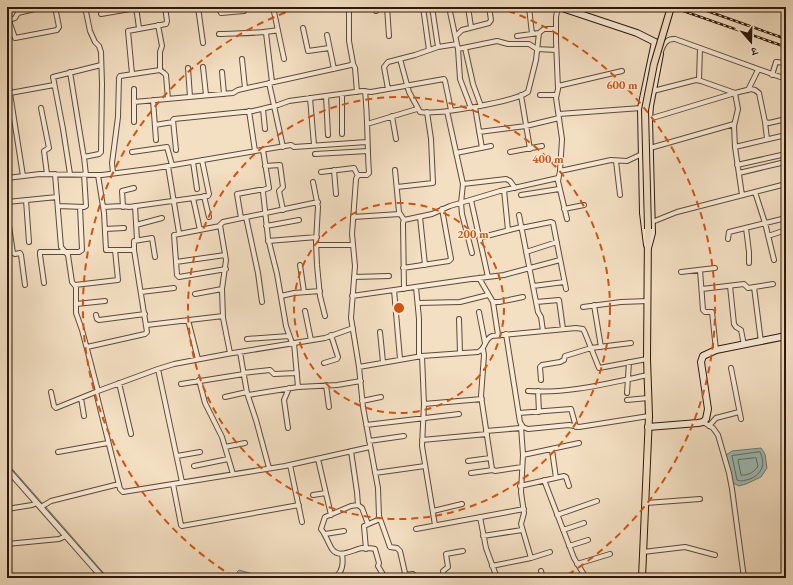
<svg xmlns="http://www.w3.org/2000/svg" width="793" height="585" viewBox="0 0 793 585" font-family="'EB Garamond','Noto Serif Devanagari',serif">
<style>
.water{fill:#9bbcb6;stroke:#6f7a71}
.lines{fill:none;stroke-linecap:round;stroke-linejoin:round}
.shore{stroke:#646a60;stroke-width:1}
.stream{stroke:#6f7a71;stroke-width:1}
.minor-casing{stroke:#5e4938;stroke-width:6}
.tertiary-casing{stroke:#5e4938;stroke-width:7}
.secondary-casing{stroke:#2d170a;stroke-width:8}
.primary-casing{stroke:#2d170a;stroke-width:8}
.minor{stroke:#f7ead7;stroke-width:4}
.tertiary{stroke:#f7ead7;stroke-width:5}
.secondary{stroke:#f7ead7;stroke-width:6}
.primary{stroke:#f3dfc2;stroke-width:6}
.rail-casing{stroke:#2d170a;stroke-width:2.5}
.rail{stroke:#f7ead7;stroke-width:1;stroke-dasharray:3;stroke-linecap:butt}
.primary-bridge-casing{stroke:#2d170a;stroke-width:8;stroke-linecap:butt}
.primary-bridge{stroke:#f3dfc2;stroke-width:6}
.ring{fill:none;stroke:#d5520c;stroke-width:2;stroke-dasharray:7 5}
.centre{fill:#d5520c;stroke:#f7ead7;stroke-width:2}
.ring-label{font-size:12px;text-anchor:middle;font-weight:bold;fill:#d5520c;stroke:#f7ead7;stroke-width:3;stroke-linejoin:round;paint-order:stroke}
</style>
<rect width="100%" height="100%" fill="#f3dfc2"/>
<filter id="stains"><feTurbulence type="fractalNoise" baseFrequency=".005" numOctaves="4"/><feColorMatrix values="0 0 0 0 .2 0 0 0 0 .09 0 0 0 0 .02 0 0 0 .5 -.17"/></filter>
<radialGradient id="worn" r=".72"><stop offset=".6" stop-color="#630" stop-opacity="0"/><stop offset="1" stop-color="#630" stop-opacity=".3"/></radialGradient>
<path class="water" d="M761 448 765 454 767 468 761 477 746 484 739 486 733 483 726 455 732 451Z
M239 570 253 574 258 578H239L237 572Z"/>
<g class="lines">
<path class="shore" d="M760 452C766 464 762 474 750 479 745 480 742 482 737 480L732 456Z
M756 458 758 466C755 472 747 476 741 475L738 460Z"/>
<path class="stream" d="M7 463 43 504
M45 506 108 578"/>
<g class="minor-casing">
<path id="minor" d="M85 7 90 31 95 42 99 46 101 52 102 84 101 152 99 154 84 157 86 175
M136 7 139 28
M198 7 203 43
M218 7 221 13 244 11
M273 7 284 59
M376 7V11
M387 7 389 36
M423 7 429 50
M432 7 438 47
M449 7 458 49 460 79 471 108
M468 7 471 27
M529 7 532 34
M558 7 556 17V41L558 89 556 98 562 139 560 171 558 181 567 219
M101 14 136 8
M7 21 15 18 18 13 43 7
M9 21 15 38 57 30 59 27 55 7
M303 28 308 51 329 48
M266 33 272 82
M219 34C239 33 258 34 278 30
M327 35 334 69
M456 36 462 30 489 23 491 20 489 7
M517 36 539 33
M465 48 473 84 481 106
M458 49 497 41 508 44H529L537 49 556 50
M660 54C663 46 665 38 675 39L786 79
M242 59 245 88
M400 59 409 92 420 112C438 115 513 102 528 92L536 60 539 33 544 29H556
M353 64 355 68 357 92
M203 67 206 95
M188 68 190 97
M160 70 164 73 166 75 168 99
M70 72 83 152 84 157
M222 72 224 94
M132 74 128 31 166 24 167 21 165 7
M772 75 776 62 786 63
M699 80 700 48
M269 83 283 147
M7 84 9 87 23 176
M558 86 622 71
M134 89V122
M388 89 384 67 388 62 415 55 438 47 457 44
M748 90 758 70
M365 91C368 119 367 146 369 173L367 175H358L356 179 352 234 355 266 351 318 359 367 363 407 378 488 379 516 390 547 397 548 400 551 405 573 401 578
M653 91 696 80 701 81 735 93 738 109 734 126 735 147 742 195
M10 93 54 85
M342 94V134
M521 95 530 149
M540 95H556
M326 96 328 135
M310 98 314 145
M153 100 156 140
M134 102 233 93 238 90 351 65 353 63 349 41V7
M475 107 482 148
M41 108 49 148 44 151 47 174
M263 109 265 129
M249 111 255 151
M447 111 463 184 461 203 462 214 472 253
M559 114 641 108
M392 116 396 139
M649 119 735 93 751 89 755 90 759 93 765 122 769 123 786 119
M765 122 767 139
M367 124 417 109
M155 125 173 122
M479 132 526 126 559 118
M735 147 786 135
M650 148 734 124
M176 150 173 120 174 119 253 111 278 105 289 101 362 91 371 92 444 79 445 81 451 110
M263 150 269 188 263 190V192L268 238 277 274 286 326 292 343
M132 152 167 147 172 165
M510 152 542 146
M456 153 491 146
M315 154 368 151
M616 161 620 195
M193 162 197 189
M737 165 786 154
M168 166 179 233
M265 166 280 165 283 187 279 191 283 210
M334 170 336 194
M395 170 399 212 404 220
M560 171 611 160 627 161 642 154
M321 172 354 168 358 176
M113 173 112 163 118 117 119 78 120 76 160 70V52L162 46 158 25
M739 173 781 163
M55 174 61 247 68 255 72 282 76 287V313L82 330 98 391
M70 174 63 129 53 77 101 65
M7 178 40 174 102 175 156 168 291 145 294 147 367 142
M313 182 318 207 316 242 317 265 320 296 325 316
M463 184 506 179 510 181 515 188
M397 187 433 183 431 139 427 112
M504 190 508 230
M755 192 765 223 774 260
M521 195 559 189
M204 196 209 217
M193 198 200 230
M26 200 29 242
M471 200 488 277
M7 202 57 197
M58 206 84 207 86 206 84 174
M135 206 137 240
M103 207 122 206 129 207 208 196 209 194 202 160
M123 207 122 191 134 188
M564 209 584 205
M519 215 538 312 541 317 543 331
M246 217 258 273 262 302
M353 217 400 214
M420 217 425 265
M241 218 237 194 259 190H263
M652 222 677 212 786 184
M7 224 9 226 13 253 15 254 20 253 21 255 25 285
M136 225 162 218
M220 226 174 235 177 275 179 277 226 269
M266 226 299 220
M521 228 551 222 553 223 566 289
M746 228 749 252V263
M105 229 124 228
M768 236 786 230
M479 238 521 227
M728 239 729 232 786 218
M268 241 317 237
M316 245H353
M134 250V241L152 238 155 257
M526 252 557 242
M176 262 225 255
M300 265 304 292
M403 268 449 261 451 259 442 209
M700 270 703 310 705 312H712L716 350
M681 272 715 268
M354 277 389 276
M479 278 493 302H499L523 297
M44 283 40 255V252H79L82 250 80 207
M75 285 118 280 115 250
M533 286 564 282
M730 286 734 324 736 327 741 330 744 345
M416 287 419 319V356
M754 287 761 342
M404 289 403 223 404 220 432 214 450 206 500 191 558 178
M702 289 744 284 748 288 773 284
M394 290 400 359
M141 292 174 288
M195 294 222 289
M281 296 294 293 320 291
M352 296 471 279 504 275 560 260
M493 302 498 335
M536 302 559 300 563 329
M418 303 460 302 488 295
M76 304 105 301
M594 305 601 347
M583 307 621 302 648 301
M305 311 311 340
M479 312 485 343
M96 315 97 319 99 320 145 314
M459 319 460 353
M188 320 198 359
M147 325 223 316
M380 332 383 362
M506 334 520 422 523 427 528 429 569 425 579 427 649 416
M247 339 289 336
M294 343 298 387
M87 347 145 334 147 332 134 250H106L104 213 98 175
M483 349 484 355 481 396 492 469 495 471 522 467
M240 352 247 393 256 420 269 468
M230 353 223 318 222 289 226 260 220 225 223 222 318 202
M422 356 424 404 422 446 435 525
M324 363 337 359 338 357 331 335
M359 367 422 356 478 352C486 349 484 339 492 336L576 328 583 329 585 333 599 368 647 359
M731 368 741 419
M158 369 182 482
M243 373 270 370 274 374 297 373
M199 380 205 403 222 437 233 474
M541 380 540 367 542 365 560 362 564 360 565 356 591 348 631 343
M119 383 131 434
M181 384 244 374
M326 385 329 407
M528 391C568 394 609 383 648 375
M538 391 539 412
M51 392 54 406 56 408 98 391 158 369 174 364 227 354 325 338 353 328
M96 392 120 489 123 492 285 466 370 447
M627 393 629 362
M248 395 298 387 337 385 361 381
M225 397 247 392
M81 398 84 416
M627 400 648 398
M362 401 381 397
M424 404 482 399
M519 413 571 409 576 427
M703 422 713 428 718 435 729 473 732 489 744 578
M366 425 459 414
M521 426 523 455 521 492 524 513 521 524 531 558 550 552
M709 426 716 418 739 412
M288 428 284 400 289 388
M486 431 521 428
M422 440 487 434
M369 441 404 436
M225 447 245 443
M552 450 556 478
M351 451 357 492 358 505 351 506 325 517 321 529C326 535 328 543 332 549 339 559 352 550 362 548 366 548 371 548 375 549L379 563 378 566 385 578
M58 452 108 443
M523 455 579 443
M177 456 200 452
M318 459 331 515
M468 461 490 458
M290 465 302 522
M194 466 228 459
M375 473 425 466
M471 473 493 470
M544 480 574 558 586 578
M173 484 181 525 182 526 299 505
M520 486 564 476 566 477 569 486
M313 495 326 493
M646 503 700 499
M358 505 362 508 368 524
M41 507 51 501 119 484
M7 509 32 505 37 503
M433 511 462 504
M557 515 597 501
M480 517 486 548 497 578
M416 529 524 509
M563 530 584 523
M325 534 344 531
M483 536 522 530
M7 544 59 539 66 536
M569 546 588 540
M366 549 364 526 380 519
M643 552 685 547 715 555
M577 564 610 554
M492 566 531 558
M541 571 543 578
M404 575 413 574 416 578
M370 577 371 578
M336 578C337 576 338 574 340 572 343 567 343 560 342 554
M444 578 443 571 448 567 446 554 463 551
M482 578 496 575"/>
</g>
<g class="tertiary-casing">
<path id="tertiary" d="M7 469 103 578"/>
</g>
<g class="secondary-casing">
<path id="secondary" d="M562 7 565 9 637 33 655 42 660 54 650 106 649 119 652 233 648 248
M647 245 643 213 641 108 655 42
M648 427 698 423 703 422 706 419 708 409 701 362 703 356 716 350 786 336"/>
</g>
<g class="primary-casing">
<path id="primary" d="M642 578 649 416 647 359 648 229"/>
</g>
<use href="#minor" class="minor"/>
<use href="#tertiary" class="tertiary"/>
<use href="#secondary" class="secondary"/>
<use href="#primary" class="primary"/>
<g class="rail-casing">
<path id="rail" d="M672 7 786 47
M696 7 786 39"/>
</g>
<use href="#rail" class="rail"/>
<g class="primary-bridge-casing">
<path id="primary-bridge" d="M648 229 645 110 654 64 671 7"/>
</g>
<use href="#primary-bridge" class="primary-bridge"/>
</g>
<g class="ring">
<circle cx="399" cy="308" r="105"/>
<circle cx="399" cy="308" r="211"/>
<path d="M234 577A316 316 0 0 1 301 7M497 7A316 316 0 0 1 564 577"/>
</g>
<circle cx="399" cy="308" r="6" class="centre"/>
<g class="ring-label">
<text x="622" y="89">600 m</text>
<text x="548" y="163">400 m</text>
<text x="473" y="238">200 m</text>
</g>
<rect width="793" height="585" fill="none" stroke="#f3dfc2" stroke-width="24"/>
<rect x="8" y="8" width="777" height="569" fill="none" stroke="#2d170a" stroke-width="2"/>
<rect x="12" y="12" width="769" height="561" fill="none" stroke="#2d170a"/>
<g transform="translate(751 42) rotate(160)" stroke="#f7ead7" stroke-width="3" paint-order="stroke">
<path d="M0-3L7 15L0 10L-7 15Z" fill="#2d170a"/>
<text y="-6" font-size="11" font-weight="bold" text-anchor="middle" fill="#2d170a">उ</text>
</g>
<rect width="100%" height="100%" filter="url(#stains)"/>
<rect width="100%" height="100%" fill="url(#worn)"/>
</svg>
